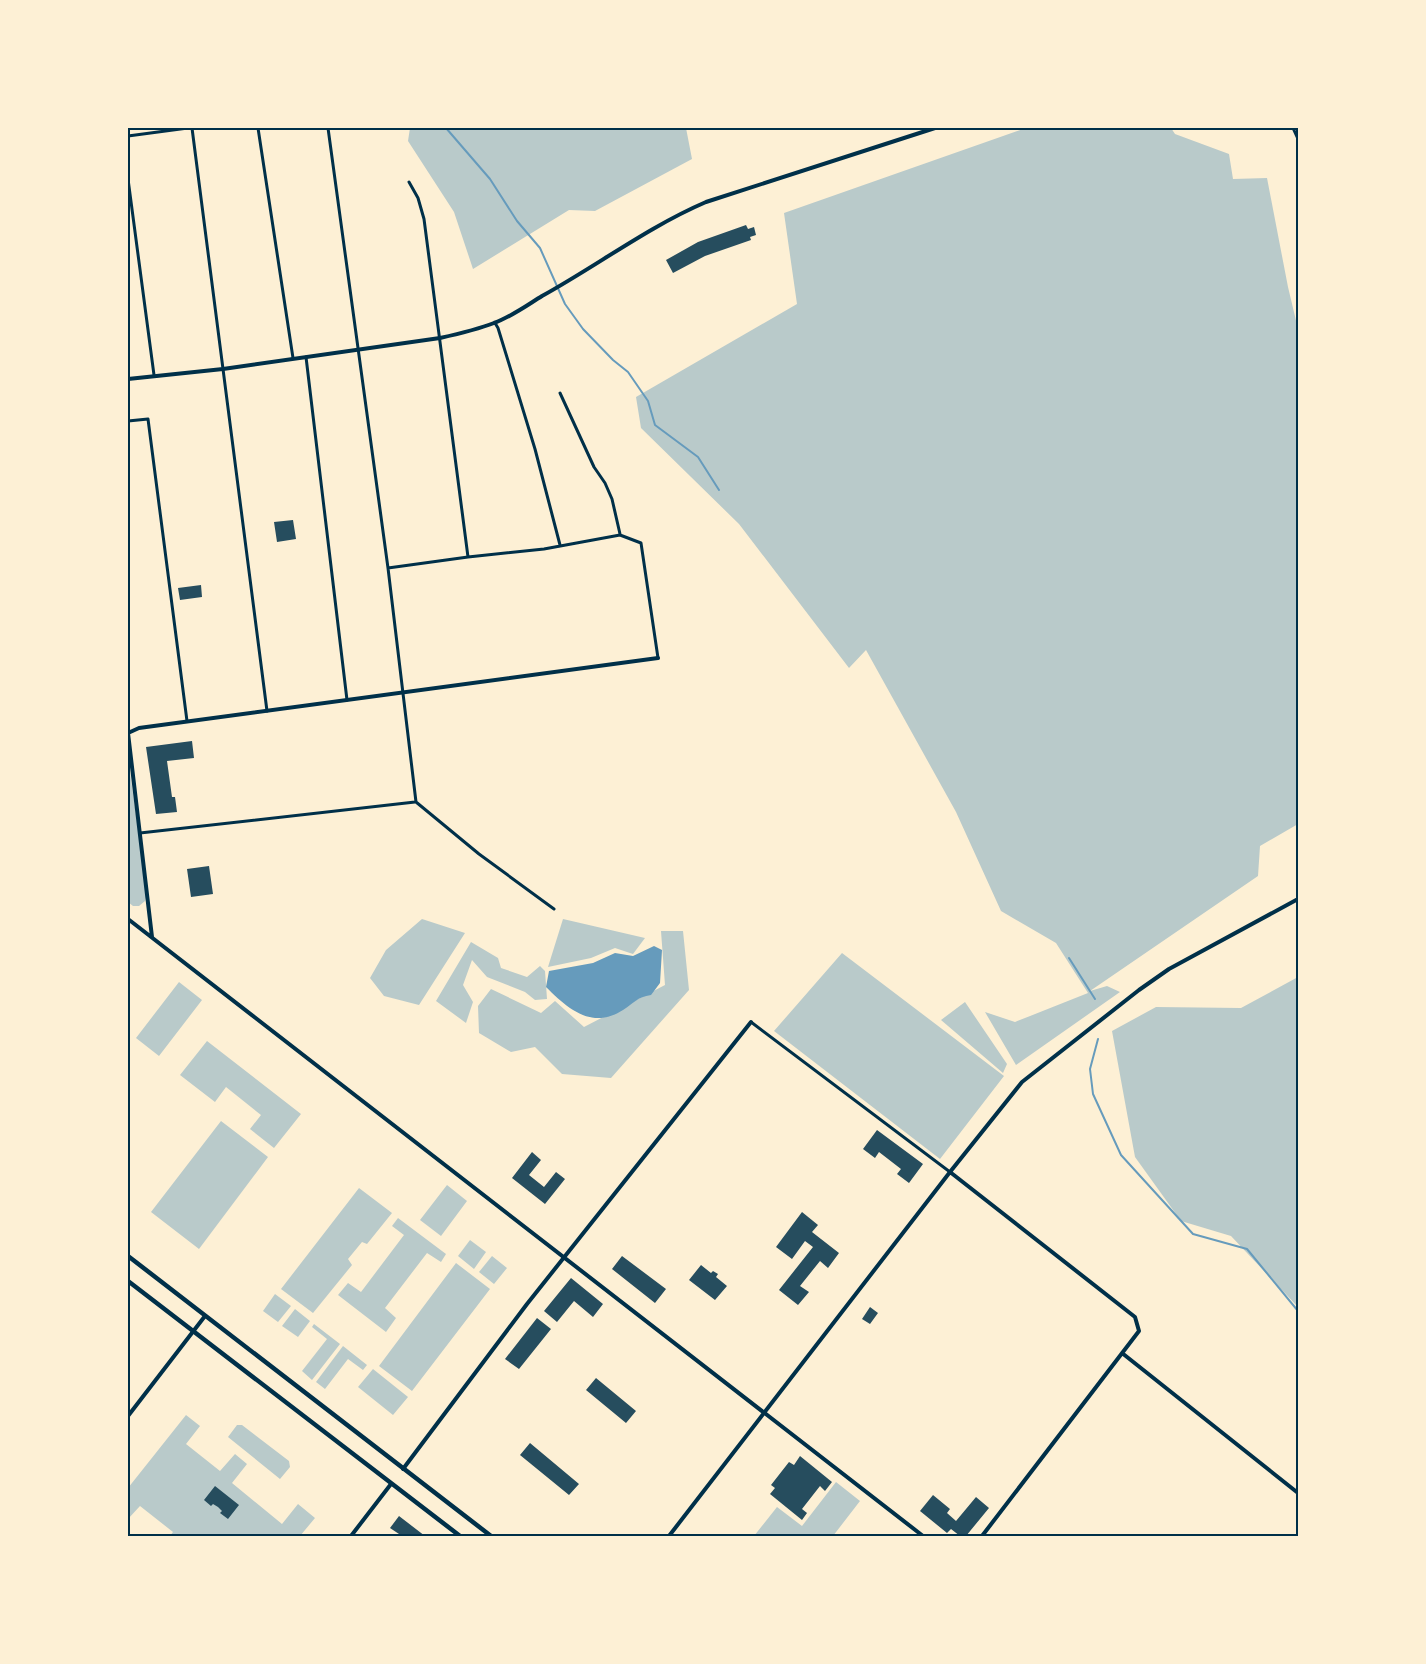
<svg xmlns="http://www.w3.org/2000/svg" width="1426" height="1664" viewBox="0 0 1426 1664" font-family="Lora,serif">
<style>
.green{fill:#b9caca}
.water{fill:#669bbc}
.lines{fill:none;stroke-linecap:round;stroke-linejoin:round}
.stream{stroke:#669bbc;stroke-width:2}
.building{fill:#264d5e}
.minor{stroke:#003049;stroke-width:3}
.tertiary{stroke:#003049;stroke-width:4}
.secondary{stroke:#003049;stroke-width:4.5}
.neatline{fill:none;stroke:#003049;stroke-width:2}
</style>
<rect width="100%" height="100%" fill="#fdf0d5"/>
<path class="green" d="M410 128H686L692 159 595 211 569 210 473 269 454 212 408 141Z
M1026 128H1171L1175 134 1229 154 1233 179 1267 178 1288 287 1298 329V824L1260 846 1258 876 1090 991 1107 986 1120 992 1016 1065 985 1012 1015 1022 1088 993 1056 943 1001 911 956 812 866 650 849 668 739 524 641 428 636 397 797 304 784 213Z
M128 758 147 893 145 901 139 906H133L128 902Z
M422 919 465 933 419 1005 384 996 370 978 386 950Z
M563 919 645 938 633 954 615 948 591 958 548 967Z
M661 931H683L689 990 611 1078 562 1074 535 1047 511 1052 479 1033 478 1006 491 989 541 1013 555 1001 584 1027 665 985Z
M471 942 498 958 501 968 527 977 540 966 545 971 547 999 535 1000 525 992 487 977 472 960 463 985 473 1002 466 1023 436 1001Z
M842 953 1004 1076 940 1159 774 1031Z
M1298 977V1307L1231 1236 1181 1221 1135 1157 1112 1031 1156 1007 1241 1008Z
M179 982 202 1000 159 1056 136 1038Z
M965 1002 1007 1064 1003 1073 941 1020Z
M207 1041 301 1114 274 1148 250 1129 261 1115 226 1087 215 1102 180 1075Z
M221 1121 268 1157 199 1249 151 1212Z
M447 1185 467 1201 441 1236 420 1220Z
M359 1188 392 1213 367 1244 362 1242 348 1259 352 1265 313 1313 281 1289Z
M398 1218 446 1254 441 1262 427 1253 385 1308 396 1318 386 1332 338 1295 348 1283 361 1292 404 1235 392 1226Z
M470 1240 486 1252 474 1269 458 1256Z
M492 1256 507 1268 494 1284 479 1272Z
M456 1263 490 1289 412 1391 379 1366Z
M275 1294 291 1306 278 1322 263 1311Z
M295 1309 310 1321 298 1337 282 1326Z
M314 1324 340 1344 312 1380 302 1371 327 1339 312 1327Z
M343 1346 367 1365 363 1370 348 1359 325 1389 316 1382Z
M373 1369 408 1397 393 1415 358 1387Z
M186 1415 200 1426 186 1444 220 1471 235 1454 247 1464 232 1483 282 1524 298 1504 315 1518 300 1536H170L173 1532 140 1506 128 1519V1488Z
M237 1425H242L289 1461 290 1467 280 1479 228 1437Z
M836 1482 860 1501 833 1536H754L777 1507 802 1526Z"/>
<path class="water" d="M654 946 662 950 660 983 651 995C637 997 634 1003 623 1010 592 1030 568 1009 546 987L549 971 593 963 615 953 633 956Z"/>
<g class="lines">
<path class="stream" d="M446 128 490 179 517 221 540 248 565 304 583 329 613 360 628 372 648 401 655 425 698 457 719 490
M1069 958 1095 999
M1098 1039 1090 1069 1093 1094 1121 1155 1193 1234 1247 1249 1298 1311"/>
</g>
<path class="building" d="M746 225 748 229 754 227 756 235 750 237 751 240 705 256 673 273 666 260 698 242Z
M293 520 296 539 277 542 274 522Z
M201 585 202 597 180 600 178 588Z
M192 741 194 758 167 761 172 797H175L177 812 156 814 146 747Z
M209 866 213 894 191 897 187 869Z
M877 1130 923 1164 909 1183 897 1174 901 1169 879 1152 875 1158 863 1149Z
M532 1152 541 1160 529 1175 544 1187 556 1172 565 1179 545 1204 512 1178Z
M802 1212 818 1225 812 1232 839 1253 828 1268 820 1261 800 1286 809 1292 798 1305 779 1290 813 1247 805 1241 792 1259 776 1247Z
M622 1256 666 1289 655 1303 612 1269Z
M701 1265 711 1273 713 1271 718 1274 716 1277 727 1286 715 1300 689 1280Z
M571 1278 603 1304 593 1317 574 1301 557 1322 544 1311Z
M870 1307 878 1313 870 1324 862 1319Z
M537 1318 551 1329 519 1369 505 1359Z
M596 1378 636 1411 626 1423 586 1390Z
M530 1443 579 1484 569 1495 520 1455Z
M800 1456 832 1482 825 1491 820 1486 802 1509 807 1513 802 1520 770 1494 775 1488 771 1485 789 1462 794 1465Z
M215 1486 239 1505 228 1519 220 1513 222 1511 218 1507 213 1504 211 1506 204 1500Z
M933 1495 950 1509 947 1513 956 1521 976 1497 989 1508 966 1536H960L951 1529 947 1533 920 1511Z
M399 1516 425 1536H402L390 1528Z"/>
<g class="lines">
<path class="minor" d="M192 128 267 711
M258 128 293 358
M328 128 388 568 416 802 479 854 554 909
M1293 128 1298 139
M128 136 188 128
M128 179 154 375
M409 182 418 198 424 219 468 557
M495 323 498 328 535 449 560 545
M306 357 347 700
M560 393 594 467 605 483 612 499 620 534
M128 421 148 419 187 721
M388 568 468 557 544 549 620 535 641 543 658 658
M140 833 415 802
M751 1022 950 1172"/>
<path class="tertiary" d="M128 379 223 369 440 338C458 334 476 330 494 323 511 317 526 306 542 296 598 265 648 227 706 202L935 128
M128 733 139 728 658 658
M128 733 152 937
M128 919 923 1536
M950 1172 1135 1317 1139 1331 982 1536
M1122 1353 1298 1493
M128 1416 205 1316
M403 1469 527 1304 751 1022
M351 1536 391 1484
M669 1536 950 1172 1022 1082 1139 990 1169 969 1298 899"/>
<path class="secondary" d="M128 1256 491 1536
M128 1281 460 1536"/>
</g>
<rect width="1426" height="1664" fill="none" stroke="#fdf0d5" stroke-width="258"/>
<rect x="129" y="129" width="1168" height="1406" class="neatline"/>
</svg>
